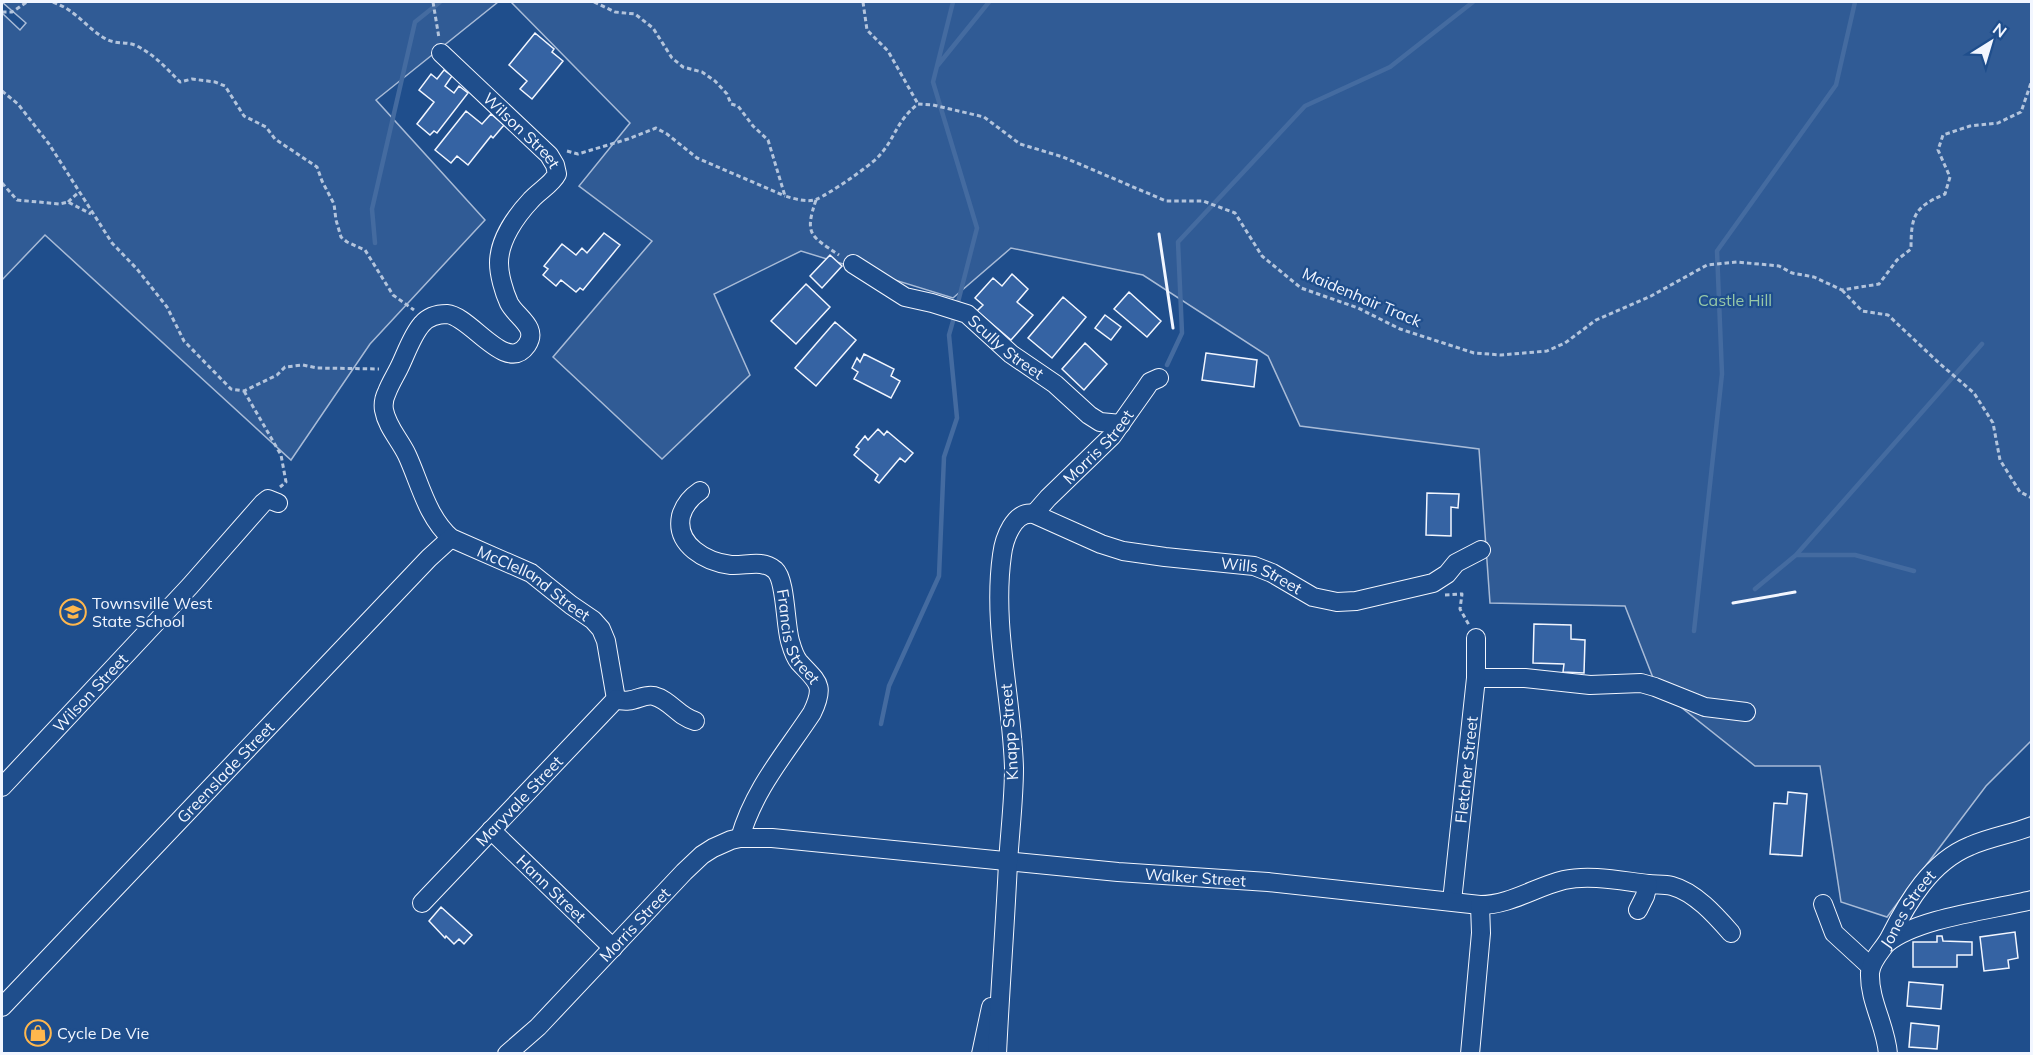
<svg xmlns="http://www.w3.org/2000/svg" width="2033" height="1055" viewBox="0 0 2033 1055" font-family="Mulish,sans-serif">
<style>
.built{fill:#305b95;stroke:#a8bbd7;stroke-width:1.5}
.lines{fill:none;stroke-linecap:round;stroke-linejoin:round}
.stream{stroke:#446ba0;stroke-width:4.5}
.building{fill:#3563a3;stroke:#f2f6ff;stroke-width:1.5}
.minor-casing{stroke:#f2f6ff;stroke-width:20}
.path{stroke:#b3c4dc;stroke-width:3;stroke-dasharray:4.5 3;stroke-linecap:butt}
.minor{stroke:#1f4e8c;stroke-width:18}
.wall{stroke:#f2f6ff;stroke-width:3}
.labels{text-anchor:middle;stroke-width:4.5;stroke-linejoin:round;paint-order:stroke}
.street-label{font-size:16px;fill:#f2f6ff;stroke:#1f4e8c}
.park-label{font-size:16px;fill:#97c8a6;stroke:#1f4e8c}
.poi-label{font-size:16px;fill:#f2f6ff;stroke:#1f4e8c;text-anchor:start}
</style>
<rect width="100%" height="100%" fill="#1f4e8c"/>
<path class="built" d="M2 2H498L376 100 485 220 370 344 291 460 45 235 2 280V13L20 30 26 23Z
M511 2H2031V741L1986 786 1887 917 1841 902 1820 766H1755L1657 688 1625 606 1490 603 1479 449 1300 426 1268 356 1143 275 1011 248 953 298 801 251 714 294 750 375 662 459 553 357 652 241 579 186 630 123Z"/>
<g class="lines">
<path class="stream" d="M953 2 933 82 977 228 957 306
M938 65 989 2
M375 243 372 209 415 22 440 2
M1167 365 1182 333 1178 242 1305 106 1390 67 1473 2
M1796 555H1855L1914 571
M1755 589 1796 555 1982 344
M1694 631 1722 374 1717 251 1836 85 1855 2
M881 724 889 686 939 576 944 457 957 418 949 335 955 314"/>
</g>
<path class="building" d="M535 33 554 49 552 52 563 61 532 99 520 89 527 81 509 65Z
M444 70 452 76 445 86 454 93 459 86 468 93 437 133 434 131 430 135 417 124 434 102 419 90 431 74 437 79Z
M466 111 482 124 491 114 504 125 493 138 491 136 468 165 457 156 451 163 435 150Z
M604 233 620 245 583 290 580 288 576 292 561 280 556 286 543 275 548 269 544 266 562 244 576 255 582 248 587 253Z
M830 255 842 266 822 288 810 276Z
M1012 274 1028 289 1017 302 1033 315 1011 340 977 311 983 305 975 298 993 278 1002 286Z
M806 284 830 307 796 344 771 321Z
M1129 292 1161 321 1147 337 1114 309Z
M1063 297 1086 317 1052 358 1028 338Z
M1105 315 1121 327 1111 340 1095 328Z
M835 322 856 340 816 386 795 368Z
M1085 343 1107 364 1084 390 1062 369Z
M1206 353 1257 360 1254 387 1202 380Z
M864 354 894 369 891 376 900 381 891 398 854 379 858 372 852 368 857 358 860 362Z
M878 429 884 435 887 431 913 453 905 462 900 458 879 483 875 480 878 475 854 455 859 449 856 447 865 436 868 440Z
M1427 493 1459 494 1458 508 1451 507V536L1426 535Z
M1534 624 1571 625V639L1585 640 1584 673 1563 672 1564 664 1533 663Z
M1788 792 1807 794 1802 856 1770 854 1774 803 1787 804Z
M441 907 472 935 464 944 459 939 454 944 446 936 445 938 429 921Z
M2015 932 2018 958 2008 960 2009 968 1984 971 1980 937Z
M1937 936H1942L1943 941 1972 942V955H1957V967H1913V942H1937Z
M1909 982 1943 985 1941 1009 1907 1006Z
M1911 1023 1939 1026 1937 1049 1909 1047Z"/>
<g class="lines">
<g class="minor-casing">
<g id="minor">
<path id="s1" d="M441 53 549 155 555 165 557 174C552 184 539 191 531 200 516 216 499 240 499 263 499 275 504 292 509 303 516 317 539 327 527 345 506 375 471 316 447 314 438 314 428 317 422 324 412 335 406 354 399 368 395 376 390 384 387 392 384 398 383 404 384 410 387 427 400 440 407 455 420 483 427 517 451 538L531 573 571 605 593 620 601 629 606 641 616 699"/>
<path id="s2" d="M853 264 905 297 932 303 967 314 1011 354 1055 384 1089 415 1100 422 1121 424"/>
<path id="s3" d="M700 491C691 497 684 505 681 516 675 545 706 562 731 565 746 566 762 559 775 570 786 580 785 624 790 641 792 648 794 656 799 662 817 682 826 684 812 713 785 754 754 789 740 838"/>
<path id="s4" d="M1034 514 1048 498 1112 436 1146 388 1150 382 1159 378"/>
<path d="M1476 678H1525L1590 685 1641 683 1655 687 1705 707 1746 712"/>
<path d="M616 699C633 705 642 693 654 696 670 700 679 717 695 721"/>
<path id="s5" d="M2 787 190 586 263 503 268 499 278 503"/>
<path id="s6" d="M491 830 613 948"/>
<path d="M1648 884C1656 885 1664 884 1672 886 1695 892 1716 916 1731 933"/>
<path id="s7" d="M1452 901 1476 678V638"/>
<path id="s8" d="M422 903 616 699"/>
<path d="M1823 904 1834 933 1871 967"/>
<path d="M1887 943C1918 918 1991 910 2032 900"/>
<path id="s9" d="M2 1007 429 558 451 538"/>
<path id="s10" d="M507 1054 538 1027 684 872 702 855 713 848 731 840 740 838H772L1118 872 1268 882 1480 905C1510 905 1535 887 1564 880 1590 874 1622 881 1648 884L1645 896 1638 910"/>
<path d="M981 1054 991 1007"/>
<path id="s11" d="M997 1054C1000 990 1005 927 1008 863 1010 831 1014 799 1014 768 1012 697 992 626 1002 555 1004 539 1014 510 1034 514L1101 544 1123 551 1165 557 1254 566 1272 573 1313 597 1337 602 1356 601 1433 583 1447 574 1456 563 1481 550"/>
<path d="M1470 1054 1481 933 1480 905"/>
<path id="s12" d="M1888 1054C1886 1026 1869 1001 1870 973 1871 959 1884 949 1890 937 1908 901 1931 862 1970 846 1990 837 2012 834 2032 826"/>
</g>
</g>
<path class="path" d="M53 2C60 5 67 8 73 13 85 22 93 32 106 39 117 45 127 41 137 46 155 55 167 69 180 82L192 79 215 82 225 86 244 116 266 127 275 139 317 167 322 181 334 204 336 220 341 237 347 242 365 250 393 295 414 310
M433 2 439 38
M594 2 615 12 635 14 653 28 672 58 683 67 702 72 715 81 727 94 731 104 738 106 753 126 768 140 785 196C795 199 808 203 817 199 829 194 870 166 879 156 895 139 896 121 918 104L933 105 984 117 1020 144 1063 157 1166 201H1203L1235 213 1262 256 1301 288 1358 308 1400 329 1474 353 1501 355 1547 351 1565 343 1596 320 1651 296 1707 265 1737 262 1779 266 1792 273 1814 277 1842 290 1879 284 1897 260 1911 249C1911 216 1914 207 1945 194L1950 177 1938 150 1943 135 1970 126 1998 123 2021 112 2032 80
M863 2 867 30 888 51 918 104
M2 12H12L27 2
M2 91 18 104 49 144 112 243 137 269 167 307 184 341 231 389 244 391 277 375 285 367 303 365 317 368 379 369
M567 151 578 154 628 139 656 128 667 134 697 158 785 196
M2 183 17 200 59 204 68 202 91 214
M816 200C804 235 811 236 839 255
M68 202 79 192
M1842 290 1862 311 1888 315 1939 363 1974 393 1993 423 2000 460 2020 492 2032 498
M244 391 281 455 286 482 280 487
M1445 595 1462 594 1460 609 1469 625"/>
<use href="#minor" class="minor"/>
<path class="wall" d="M1159 234 1173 328
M1733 603 1795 592"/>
</g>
<defs>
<g id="school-ring" transform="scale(1.35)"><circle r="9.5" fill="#1f4e8c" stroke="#ffb74d" stroke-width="1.5"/><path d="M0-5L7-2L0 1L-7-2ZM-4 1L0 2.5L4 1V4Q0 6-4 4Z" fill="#ffb74d"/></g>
<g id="shop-ring" transform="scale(1.35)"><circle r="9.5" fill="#1f4e8c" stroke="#ffb74d" stroke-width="1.5"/><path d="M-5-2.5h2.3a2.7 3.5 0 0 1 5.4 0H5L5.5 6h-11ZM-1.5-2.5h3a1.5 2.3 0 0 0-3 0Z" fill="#ffb74d"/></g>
</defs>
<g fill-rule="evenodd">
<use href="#school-ring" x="73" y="612"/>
<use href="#shop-ring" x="38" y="1033"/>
</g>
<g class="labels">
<g class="street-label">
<text dy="6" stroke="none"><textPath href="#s1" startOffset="112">Wilson Street</textPath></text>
<text transform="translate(1362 297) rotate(23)" y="6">Maidenhair Track</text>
<text dy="6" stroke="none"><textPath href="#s2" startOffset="177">Scully Street</textPath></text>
<text dy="6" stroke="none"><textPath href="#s4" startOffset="93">Morris Street</textPath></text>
<text dy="6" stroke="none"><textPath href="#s11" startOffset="796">Wills Street</textPath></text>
<text dy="6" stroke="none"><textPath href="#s1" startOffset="828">McClelland Street</textPath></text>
<text dy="6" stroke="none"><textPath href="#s3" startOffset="228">Francis Street</textPath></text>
<text dy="6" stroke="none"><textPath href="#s5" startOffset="129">Wilson Street</textPath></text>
<text transform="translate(1009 732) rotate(-94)" y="6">Knapp Street</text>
<text dy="6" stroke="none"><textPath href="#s7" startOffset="132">Fletcher Street</textPath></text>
<text dy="6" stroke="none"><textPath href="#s9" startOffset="324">Greenslade Street</textPath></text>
<text dy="6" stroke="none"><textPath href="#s8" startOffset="141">Maryvale Street</textPath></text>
<text dy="6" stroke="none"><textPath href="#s10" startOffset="778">Walker Street</textPath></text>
<text dy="6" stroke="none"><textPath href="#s6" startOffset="84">Hann Street</textPath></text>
<text dy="6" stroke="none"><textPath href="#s12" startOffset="158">Jones Street</textPath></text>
<text dy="6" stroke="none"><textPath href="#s10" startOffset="182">Morris Street</textPath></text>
</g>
<g class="park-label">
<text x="1735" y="306">Castle Hill</text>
</g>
<g class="poi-label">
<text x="92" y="609">Townsville West<tspan x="92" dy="18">State School</tspan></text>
<text x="57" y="1039">Cycle De Vie</text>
</g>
</g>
<rect width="2033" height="1055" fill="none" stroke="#f2f6ff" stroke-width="6"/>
<g transform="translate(1991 42) rotate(37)" stroke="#1f4e8c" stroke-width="4.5" paint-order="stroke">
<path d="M0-4.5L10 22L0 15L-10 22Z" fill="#f2f6ff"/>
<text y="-9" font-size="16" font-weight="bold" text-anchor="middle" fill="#f2f6ff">N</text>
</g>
</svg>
